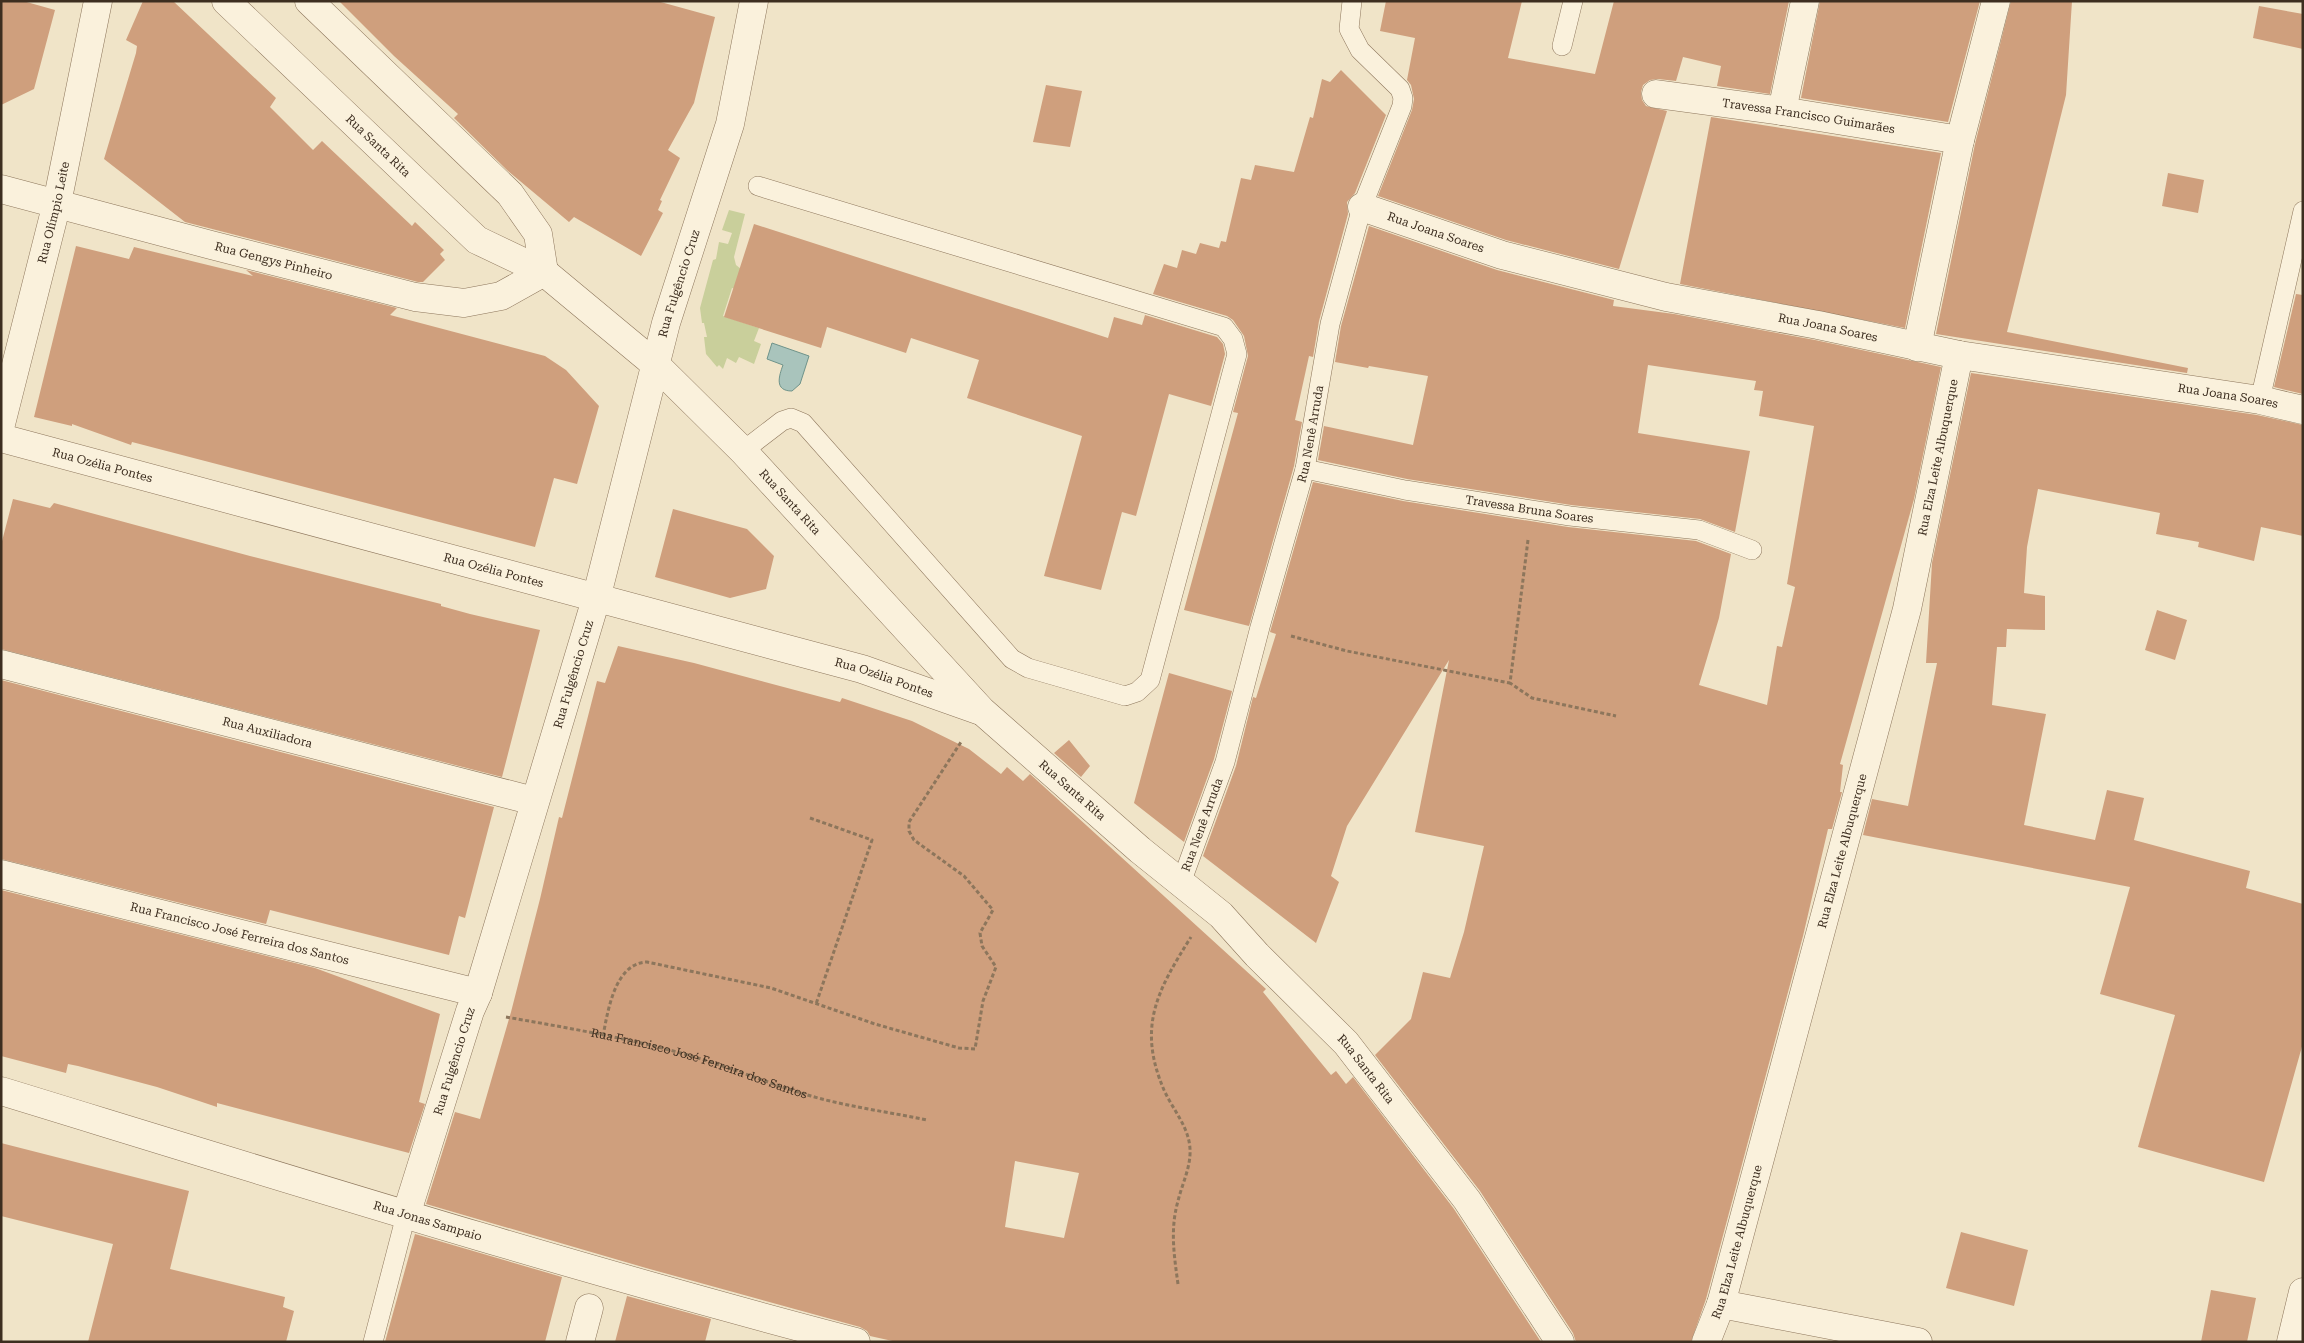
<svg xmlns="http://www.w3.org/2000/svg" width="2304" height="1343" viewBox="0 0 2304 1343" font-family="'Roboto Serif',serif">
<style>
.green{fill:#c9cf9b}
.water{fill:#a9c4bc;stroke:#6f938a}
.building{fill:#cf9f7d;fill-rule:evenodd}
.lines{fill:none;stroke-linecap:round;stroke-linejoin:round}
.service-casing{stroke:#8d765c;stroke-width:20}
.minor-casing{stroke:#8d765c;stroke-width:29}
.path{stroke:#8d765c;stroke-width:3;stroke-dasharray:4 2.5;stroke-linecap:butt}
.service{stroke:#faf1dc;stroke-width:19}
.minor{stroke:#faf1dc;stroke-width:28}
.labels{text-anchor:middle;stroke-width:4;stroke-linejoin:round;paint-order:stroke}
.street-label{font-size:12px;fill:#3d2e20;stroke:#f7eed8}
</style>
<rect width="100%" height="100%" fill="#f0e4c8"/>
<path class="green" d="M729 210 745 214 734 257 736 265 746 273V292L732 288 723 316 759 328 754 341 761 344 754 364 739 357 736 363 727 358 723 369 719 365 717 367 706 354 704 337H707L704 323H702L700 308 713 260 716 259 719 242 728 244 732 233 722 230Z"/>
<path class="water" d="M772 343 809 356 800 384 792 391C774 391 779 376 783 365L767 359Z"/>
<path class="building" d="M1 1H23L55 10 34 89 1 105Z
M143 1H173L276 98 270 107 313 150 322 141 412 226 415 222 444 250 440 254 445 260 423 282H418L185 222 104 159 136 53 137 46 126 40Z
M339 1H657L715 17 694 103 668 150 680 158 660 200 662 201 658 210 663 213 641 256 574 217 569 222 508 171 454 118 458 114 394 56Z
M1386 1H1522L1508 58 1595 74 1614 1H1789L1770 94 1717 86 1721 66 1683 57 1676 81 1658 79 1650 80 1643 85 1641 92 1642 100 1646 106 1667 111 1619 269 1506 240 1378 196 1412 110 1414 99 1411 85 1407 80 1415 38 1380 31Z
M1820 1H1980L1948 122 1801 98Z
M2011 1H2072L2066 95 2007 332 2188 368 2187 373 1936 334 1975 144Z
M2259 6 2303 14V49L2253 38Z
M1341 70 1386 115 1355 193 1347 202 1348 214 1319 321 1313 357 1309 356 1295 420 1302 422 1294 466 1249 626 1184 610 1238 413 1233 412 1248 356 1244 336 1233 320 1227 316 1153 294 1164 264 1177 268 1182 250 1196 254 1200 243 1219 248 1221 241 1226 242 1241 178 1251 180 1255 165 1294 172 1310 117 1313 118 1322 79 1330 82Z
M1046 85 1082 91 1070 147 1033 142Z
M1711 117 1941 153 1905 328 1680 284Z
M2168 173 2204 180 2198 213 2162 206Z
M754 224 1108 338 1114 317 1142 325 1145 315 1217 337 1223 344 1225 354 1211 406 1169 394 1136 516 1122 512 1101 590 1044 576 1082 436 967 398 979 360 911 338 906 353 827 327 821 348 724 317Z
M1369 226 1497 270 1610 299 1614 300 1613 306 1674 314 1815 340 1941 367 1914 499 1840 764 1843 765 1840 792H1842L1832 829H1828L1803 936 1706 1299 1691 1342H1576L1573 1333 1480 1191 1375 1055 1411 1019 1423 972 1450 978 1464 932 1484 846 1415 832 1449 660 1347 826 1331 876 1339 882 1316 943 1203 856 1236 766 1253 697 1256 698 1276 634 1270 632 1313 482 1403 501 1568 527 1696 541 1731 554 1719 618 1699 685 1767 705 1777 646 1782 647 1795 587 1787 584 1814 426 1759 416 1763 391 1754 390 1756 381 1648 365 1638 433 1750 451 1735 532 1700 519 1571 505 1407 479 1318 460 1324 426 1413 445 1428 376 1369 366 1368 368 1335 362 1341 326Z
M76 246 129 259 134 247 253 276 246 270 397 308 390 315 545 356 566 370 599 406 577 484 554 478 535 547 132 442 131 445 72 424V426L34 417Z
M2296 294 2303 295V394L2274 387Z
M1971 373 2257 415 2303 425V536L2261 527 2254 561 2198 547 2199 542 2156 534 2160 513 2038 489 2027 547 2024 593 2045 596V630L2007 629 2006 647H1997L1992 705 2046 714 2024 825 2095 840 2107 790 2144 798 2134 840 2250 871 2246 888 2303 904V1043L2264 1182 2138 1147 2175 1015 2100 994 2130 887 1863 835 1872 799 1908 806 1937 663H1926L1932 563Z
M13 499 50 508 54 503 250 556 441 604V606L470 614 540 630 502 777 1 649V545Z
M673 509 747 529 774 556 766 589 730 598 655 577Z
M2157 610 2187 620 2175 660 2145 650Z
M618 646 694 663 840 702 842 698 912 721 969 749 1001 774 1007 767 1023 781 1030 774 1266 989 1263 992 1331 1075 1336 1071 1346 1084 1353 1077 1454 1209 1541 1342H897L870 1336 867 1331 860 1327 646 1268 426 1204 455 1112 480 1119 511 1012 540 899 559 817 562 818 597 681 605 683ZM1015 1161 1079 1173 1064 1238 1005 1227Z
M1169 673 1232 691 1214 759 1184 842 1134 803Z
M1 680 494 807 465 918 459 916 449 955 270 910 266 924 1 859Z
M1069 740 1090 766 1081 777 1054 753Z
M1 890 315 968 440 1014 419 1102 425 1104 409 1153 217 1103V1107L157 1087 78 1066 68 1064 66 1073 1 1056Z
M1 1143 189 1191 170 1269 285 1297 283 1307 294 1311 286 1342H88L113 1244 1 1216Z
M1961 1232 2028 1250 2014 1306 1946 1288Z
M415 1234 562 1277 545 1342H385Z
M2211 1290 2256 1298 2247 1342H2201Z
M627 1296 711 1319 705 1342H615Z"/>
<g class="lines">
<g class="service-casing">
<g id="service">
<path d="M1562 46 1573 1"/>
<path d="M2260 400 2303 211"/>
<path d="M743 451 782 421 791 418 803 423 1012 659 1028 668 1125 696 1137 692 1150 680 1237 354 1233 339 1224 327 758 186"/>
<path id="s2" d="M1305 469 1405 490 1570 516 1699 530 1752 550"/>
<path id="s3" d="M1181 883 1225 762 1260 627 1305 469 1330 324 1362 207 1402 106 1403 98 1400 89 1360 50 1349 29 1352 1"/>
<path d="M373 1342 406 1215"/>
</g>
</g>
<g class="minor-casing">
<g id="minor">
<path id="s4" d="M226 1 477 240 544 272 656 365 743 451 982 711 1140 850 1221 915 1257 955 1346 1043 1467 1200 1560 1342"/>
<path d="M309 1 510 194 538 234 544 272"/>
<path id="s5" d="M1656 94 1782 111 1960 140"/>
<path d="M1782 111 1805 1"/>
<path id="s6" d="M1 189 211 245 415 297 464 303 501 296 544 272"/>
<path id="s7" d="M1362 207 1502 255 1666 297 1818 325 1959 355 2260 400 2303 410"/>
<path d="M1917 347 1960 140 1996 1"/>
<path id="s8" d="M1 424 57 203 98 1"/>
<path id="s9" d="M1 438 862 669 978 710"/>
<path id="s10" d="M1 664 534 801"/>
<path id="s11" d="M1 874 478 993"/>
<path id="s12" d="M1 1091C285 1178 569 1267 856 1342"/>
<path id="s13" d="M406 1215 470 1011 478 993 596 599 666 323 730 124 754 1"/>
<path d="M1721 1304 1918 1342"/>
<path d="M580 1342 589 1308"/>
<path id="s14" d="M1706 1342 1721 1304 1907 609 1959 355"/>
<path d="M2291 1342 2303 1292"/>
</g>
</g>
<g class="path">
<path d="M1528 540 1510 683 1532 698 1616 716"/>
<path d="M1291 636 1347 651 1510 683"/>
<path d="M810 818 872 840 816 1004"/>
<path id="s1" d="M506 1017C563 1027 621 1037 677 1052 723 1064 766 1083 811 1096 849 1107 889 1112 927 1120"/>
<path d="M603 1036C608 1010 615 963 647 962L771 988 875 1024 959 1048 975 1049 983 1001 996 967 982 946 980 933 993 910 964 876 914 840 909 831V822L961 742"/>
<path d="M1178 1284C1174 1255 1170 1229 1178 1201 1182 1184 1191 1167 1190 1149 1189 1127 1173 1110 1164 1090 1137 1027 1157 991 1191 937"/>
</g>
<use href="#service" class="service"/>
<use href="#minor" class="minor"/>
</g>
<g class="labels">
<g class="street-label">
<text dy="4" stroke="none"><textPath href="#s5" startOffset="154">Travessa Francisco Guimarães</textPath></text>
<text dy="4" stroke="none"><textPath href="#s4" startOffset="210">Rua Santa Rita</textPath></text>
<text dy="4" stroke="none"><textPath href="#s8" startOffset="218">Rua Olímpio Leite</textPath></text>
<text dy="4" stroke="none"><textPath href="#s7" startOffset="78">Rua Joana Soares</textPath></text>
<text dy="4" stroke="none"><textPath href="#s6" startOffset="282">Rua Gengys Pinheiro</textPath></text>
<text dy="4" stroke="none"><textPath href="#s13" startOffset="971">Rua Fulgêncio Cruz</textPath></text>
<text dy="4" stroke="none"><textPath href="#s7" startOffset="482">Rua Joana Soares</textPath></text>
<text dy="4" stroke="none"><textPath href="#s7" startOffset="888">Rua Joana Soares</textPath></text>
<text dy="4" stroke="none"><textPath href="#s3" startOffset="468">Rua Nenê Arruda</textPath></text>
<text dy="4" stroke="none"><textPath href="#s14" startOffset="915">Rua Elza Leite Albuquerque</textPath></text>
<text dy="4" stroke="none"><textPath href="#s9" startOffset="105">Rua Ozélia Pontes</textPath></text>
<text dy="4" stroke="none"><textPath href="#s4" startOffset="758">Rua Santa Rita</textPath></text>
<text dy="4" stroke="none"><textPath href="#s2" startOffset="228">Travessa Bruna Soares</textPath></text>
<text dy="4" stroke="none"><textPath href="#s9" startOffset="510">Rua Ozélia Pontes</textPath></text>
<text dy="4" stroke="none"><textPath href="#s13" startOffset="566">Rua Fulgêncio Cruz</textPath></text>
<text dy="4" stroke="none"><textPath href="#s9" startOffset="915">Rua Ozélia Pontes</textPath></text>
<text dy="4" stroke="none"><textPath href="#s10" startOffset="275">Rua Auxiliadora</textPath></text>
<text dy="4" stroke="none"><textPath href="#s4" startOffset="1162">Rua Santa Rita</textPath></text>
<text dy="4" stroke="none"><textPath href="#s3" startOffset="62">Rua Nenê Arruda</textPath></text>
<text dy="4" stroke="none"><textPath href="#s14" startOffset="510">Rua Elza Leite Albuquerque</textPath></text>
<text dy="4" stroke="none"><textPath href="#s11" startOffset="246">Rua Francisco José Ferreira dos Santos</textPath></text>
<text dy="4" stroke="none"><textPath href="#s13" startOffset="161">Rua Fulgêncio Cruz</textPath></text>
<text dy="4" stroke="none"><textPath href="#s1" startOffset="199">Rua Francisco José Ferreira dos Santos</textPath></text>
<text dy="4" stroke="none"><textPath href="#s4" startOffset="1568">Rua Santa Rita</textPath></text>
<text dy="4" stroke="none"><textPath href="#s12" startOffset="446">Rua Jonas Sampaio</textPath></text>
<text dy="4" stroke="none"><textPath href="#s14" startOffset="105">Rua Elza Leite Albuquerque</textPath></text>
</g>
</g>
<rect width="2304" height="1343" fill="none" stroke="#3d2e20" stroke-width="5"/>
</svg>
